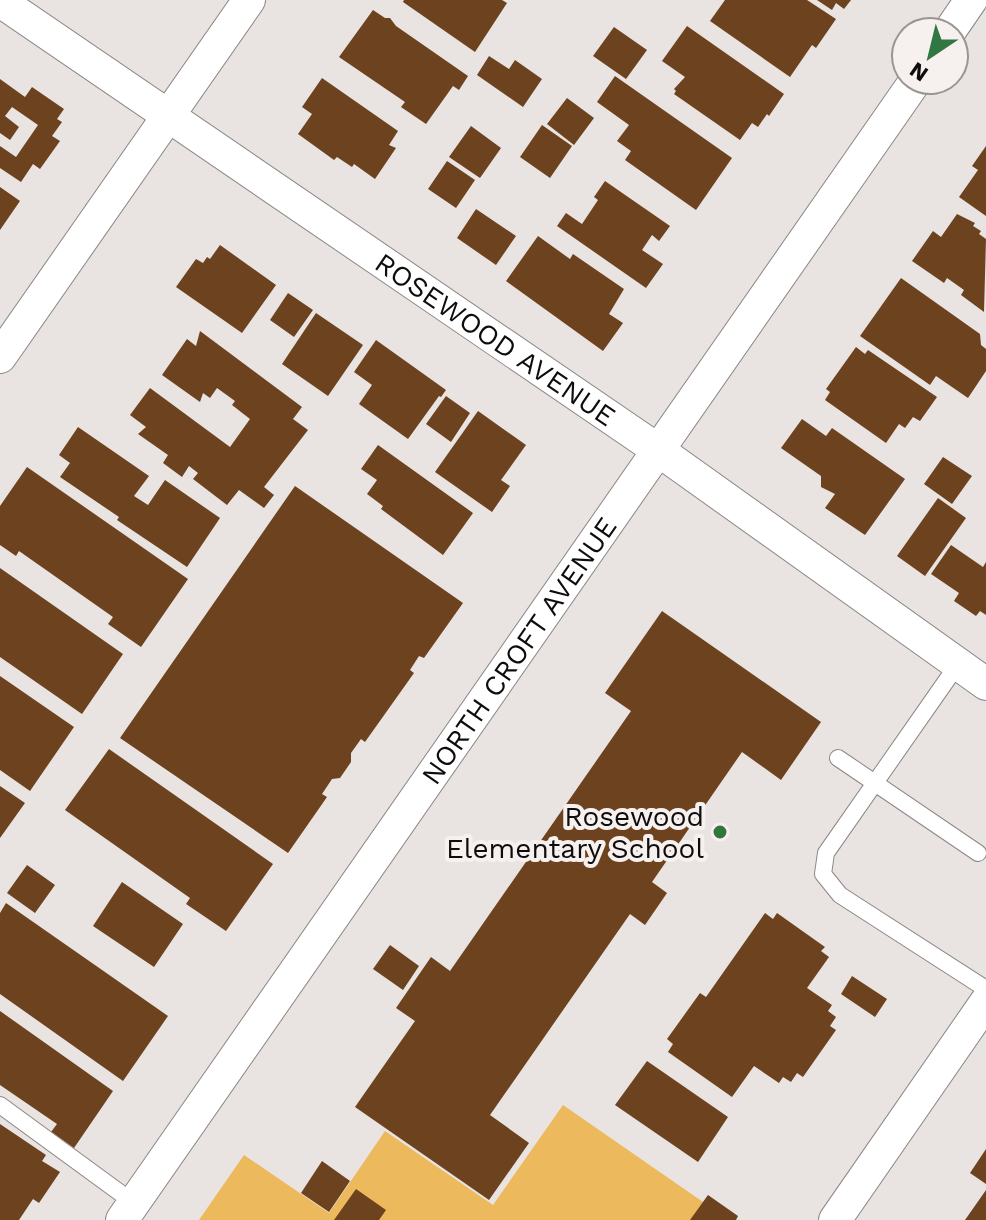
<svg xmlns="http://www.w3.org/2000/svg" width="986" height="1220" viewBox="0 0 986 1220" font-family="'Work Sans',sans-serif">
<style>
.park{fill:#ecb95c}
.building{fill:#6d421e}
.lines{fill:none;stroke-linecap:round;stroke-linejoin:round}
.service-casing{stroke:#8c8785;stroke-width:18}
.minor-casing{stroke:#8c8785;stroke-width:34}
.service{stroke:#fff;stroke-width:16}
.minor{stroke:#fff;stroke-width:32}
.poi-dot{fill:#307744;stroke:#f6f0ee;stroke-width:3}
.labels{text-anchor:middle;stroke-width:8;stroke-linejoin:round;paint-order:stroke}
.street-label{font-size:28px;fill:#0e0c0c;stroke:#f6f0ee}
.poi-label{font-size:28px;fill:#0e0c0c;stroke:#f6f0ee;text-anchor:end}
</style>
<rect width="100%" height="100%" fill="#e9e3e1"/>
<path class="park" d="M563 1105 729 1220H199L244 1155 329 1213 385 1131 493 1205Z"/>
<path class="building" d="M404 0H502L507 3 475 52 403 2Z
M725 0H807L836 19 816 48 812 45 790 77 710 21Z
M817 0H851L844 9 836 3 832 10Z
M373 10 385 18H390L396 26 468 76 459 90 453 86 426 124 401 107 405 102 339 57Z
M687 26 784 94 769 116 767 114 758 127 752 123 740 140 674 94 676 91 674 89 685 77 662 61Z
M614 27 647 50 626 79 593 56Z
M489 56 509 69 515 60 542 79 523 107 477 75Z
M615 76 732 158 696 210 625 160 631 151 617 141 629 125 597 102Z
M322 78 398 131 389 145 396 148 375 179 354 164 352 167 337 157 334 160 298 134 312 114 302 107Z
M0 79 25 97 32 87 64 109 57 119 62 122 52 136 60 141 40 169 33 164 21 182 0 168V146L16 157 38 125 12 107 5 116 19 127 10 140 0 133Z
M567 98 594 118 574 145 547 124Z
M542 125 572 146 550 178 520 157Z
M471 126 501 148 480 178 449 157Z
M986 146V216L959 197 978 170 972 166Z
M447 161 475 180 456 208 428 189Z
M605 181 670 226 659 241 652 235 642 250 663 264 646 288 557 226 566 213 582 224 598 200 594 197Z
M0 187 20 201 0 230Z
M476 209 516 236 496 265 457 238Z
M957 214 975 223 973 226 981 231 979 234 986 239 984 312 961 295 964 290 947 278 944 283 912 261 933 231 941 237Z
M538 236 570 259 573 254 624 289 609 314 623 323 603 351 506 281Z
M220 245 276 285 242 333 176 287 196 259 203 263 207 257 210 259Z
M901 278 980 334 981 345 986 349V371L968 398 936 376 930 385 860 336Z
M288 293 313 310 294 337 270 320Z
M316 313 363 345 328 396 282 364Z
M200 331 302 407 293 419 308 430 264 487 274 495 264 508 239 490 227 505 193 479 198 473 189 466 182 477 163 463 168 455 138 434 146 427 130 415 150 388 230 447 250 419 232 405 235 401 217 388 210 398 203 393 200 402 162 375 187 339 196 346Z
M376 340 446 390 441 397 439 396 408 439 359 404 372 385 354 372Z
M856 347 865 354 868 350 937 397 920 421 913 417 905 428 899 424 886 443 825 400 830 392 826 389Z
M446 396 470 413 451 442 426 424Z
M478 411 526 445 501 480 510 486 492 512 435 472Z
M802 419 826 436 832 428 905 479 865 535 825 508 835 494 821 487V476L781 448Z
M78 427 149 476 134 496 148 505 165 480 220 518 187 567 117 520 119 517 60 477 70 463 59 455Z
M378 445 473 513 443 555 381 509 383 506 367 494 377 480 361 469Z
M943 457 972 476 952 504 924 484Z
M27 467 188 579 141 647 108 624 113 617 19 551 16 556 0 545V506Z
M295 486 463 603 424 658 419 656 410 670 414 673 365 742 361 739 351 753V762L340 778 332 779 322 794 327 797 288 853 120 738Z
M938 498 966 518 925 576 897 556Z
M951 545 983 567 986 562V615L980 611 976 616 954 601 959 593 931 574Z
M0 568 123 654 82 714 0 657Z
M662 611 821 722 781 780 742 752 652 882 667 893 645 925 630 914 490 1115 529 1143 489 1200 355 1107 415 1021 396 1008 431 957 450 971 631 711 605 693Z
M0 676 74 727 30 791 0 770Z
M109 749 273 864 226 931 186 904 190 898 65 810Z
M0 786 25 803 0 838Z
M27 865 55 885 35 913 7 893Z
M122 882 183 924 154 967 93 926Z
M6 903 168 1016 123 1081 0 994V913Z
M765 913 773 919 777 913 825 947 821 951 829 957 807 988 832 1005 828 1011 836 1017 830 1026 836 1030 803 1077 797 1073 791 1082 783 1077 779 1083 754 1066 732 1097 668 1052 673 1044 667 1039 700 993 706 997Z
M390 945 419 966 403 990 373 969Z
M852 976 887 999 875 1017 841 994Z
M0 1011 113 1091 74 1148 51 1132 57 1124 0 1085Z
M647 1061 728 1117 698 1162 615 1105Z
M0 1124 46 1155 42 1161 60 1172 39 1203 33 1199 19 1220H0Z
M986 1149V1184L970 1173Z
M322 1161 350 1181 329 1212 301 1193Z
M356 1189 386 1210 379 1220H334Z
M986 1190V1220H965Z
M708 1195 738 1216 736 1220H690Z"/>
<g class="lines">
<g class="service-casing">
<path id="service" d="M958 664 826 853 823 874 840 895 986 989
M838 758 978 853
M0 1105 134 1203"/>
</g>
<g class="minor-casing">
<g id="minor">
<path id="s1" d="M0 1 658 450 986 684"/>
<path d="M949 32 971 0"/>
<path d="M0 357 249 0"/>
<path id="s2" d="M122 1220 916 80"/>
<path d="M835 1220 986 1002"/>
</g>
</g>
<use href="#service" class="service"/>
<use href="#minor" class="minor"/>
</g>
<circle class="poi-dot" cx="720" cy="832" r="8"/>
<g class="labels">
<g class="street-label">
<text dy="10" stroke="none"><textPath href="#s1" startOffset="600">ROSEWOOD AVENUE</textPath></text>
<text dy="10" stroke="none"><textPath href="#s2" startOffset="694">NORTH CROFT AVENUE</textPath></text>
</g>
<g class="poi-label">
<text x="704" y="826">Rosewood<tspan x="704" dy="32">Elementary School</tspan></text>
</g>
</g>
<g transform="translate(930 56) rotate(215)"><circle r="38" fill="#f6f0ee" stroke="#999594" stroke-width="2"/>
<path d="M0-6L14 30L0 20L-14 30Z" fill="#307744"/>
<text y="-12" font-size="22" font-weight="bold" text-anchor="middle" fill="#0e0c0c">N</text>
</g>
</svg>
